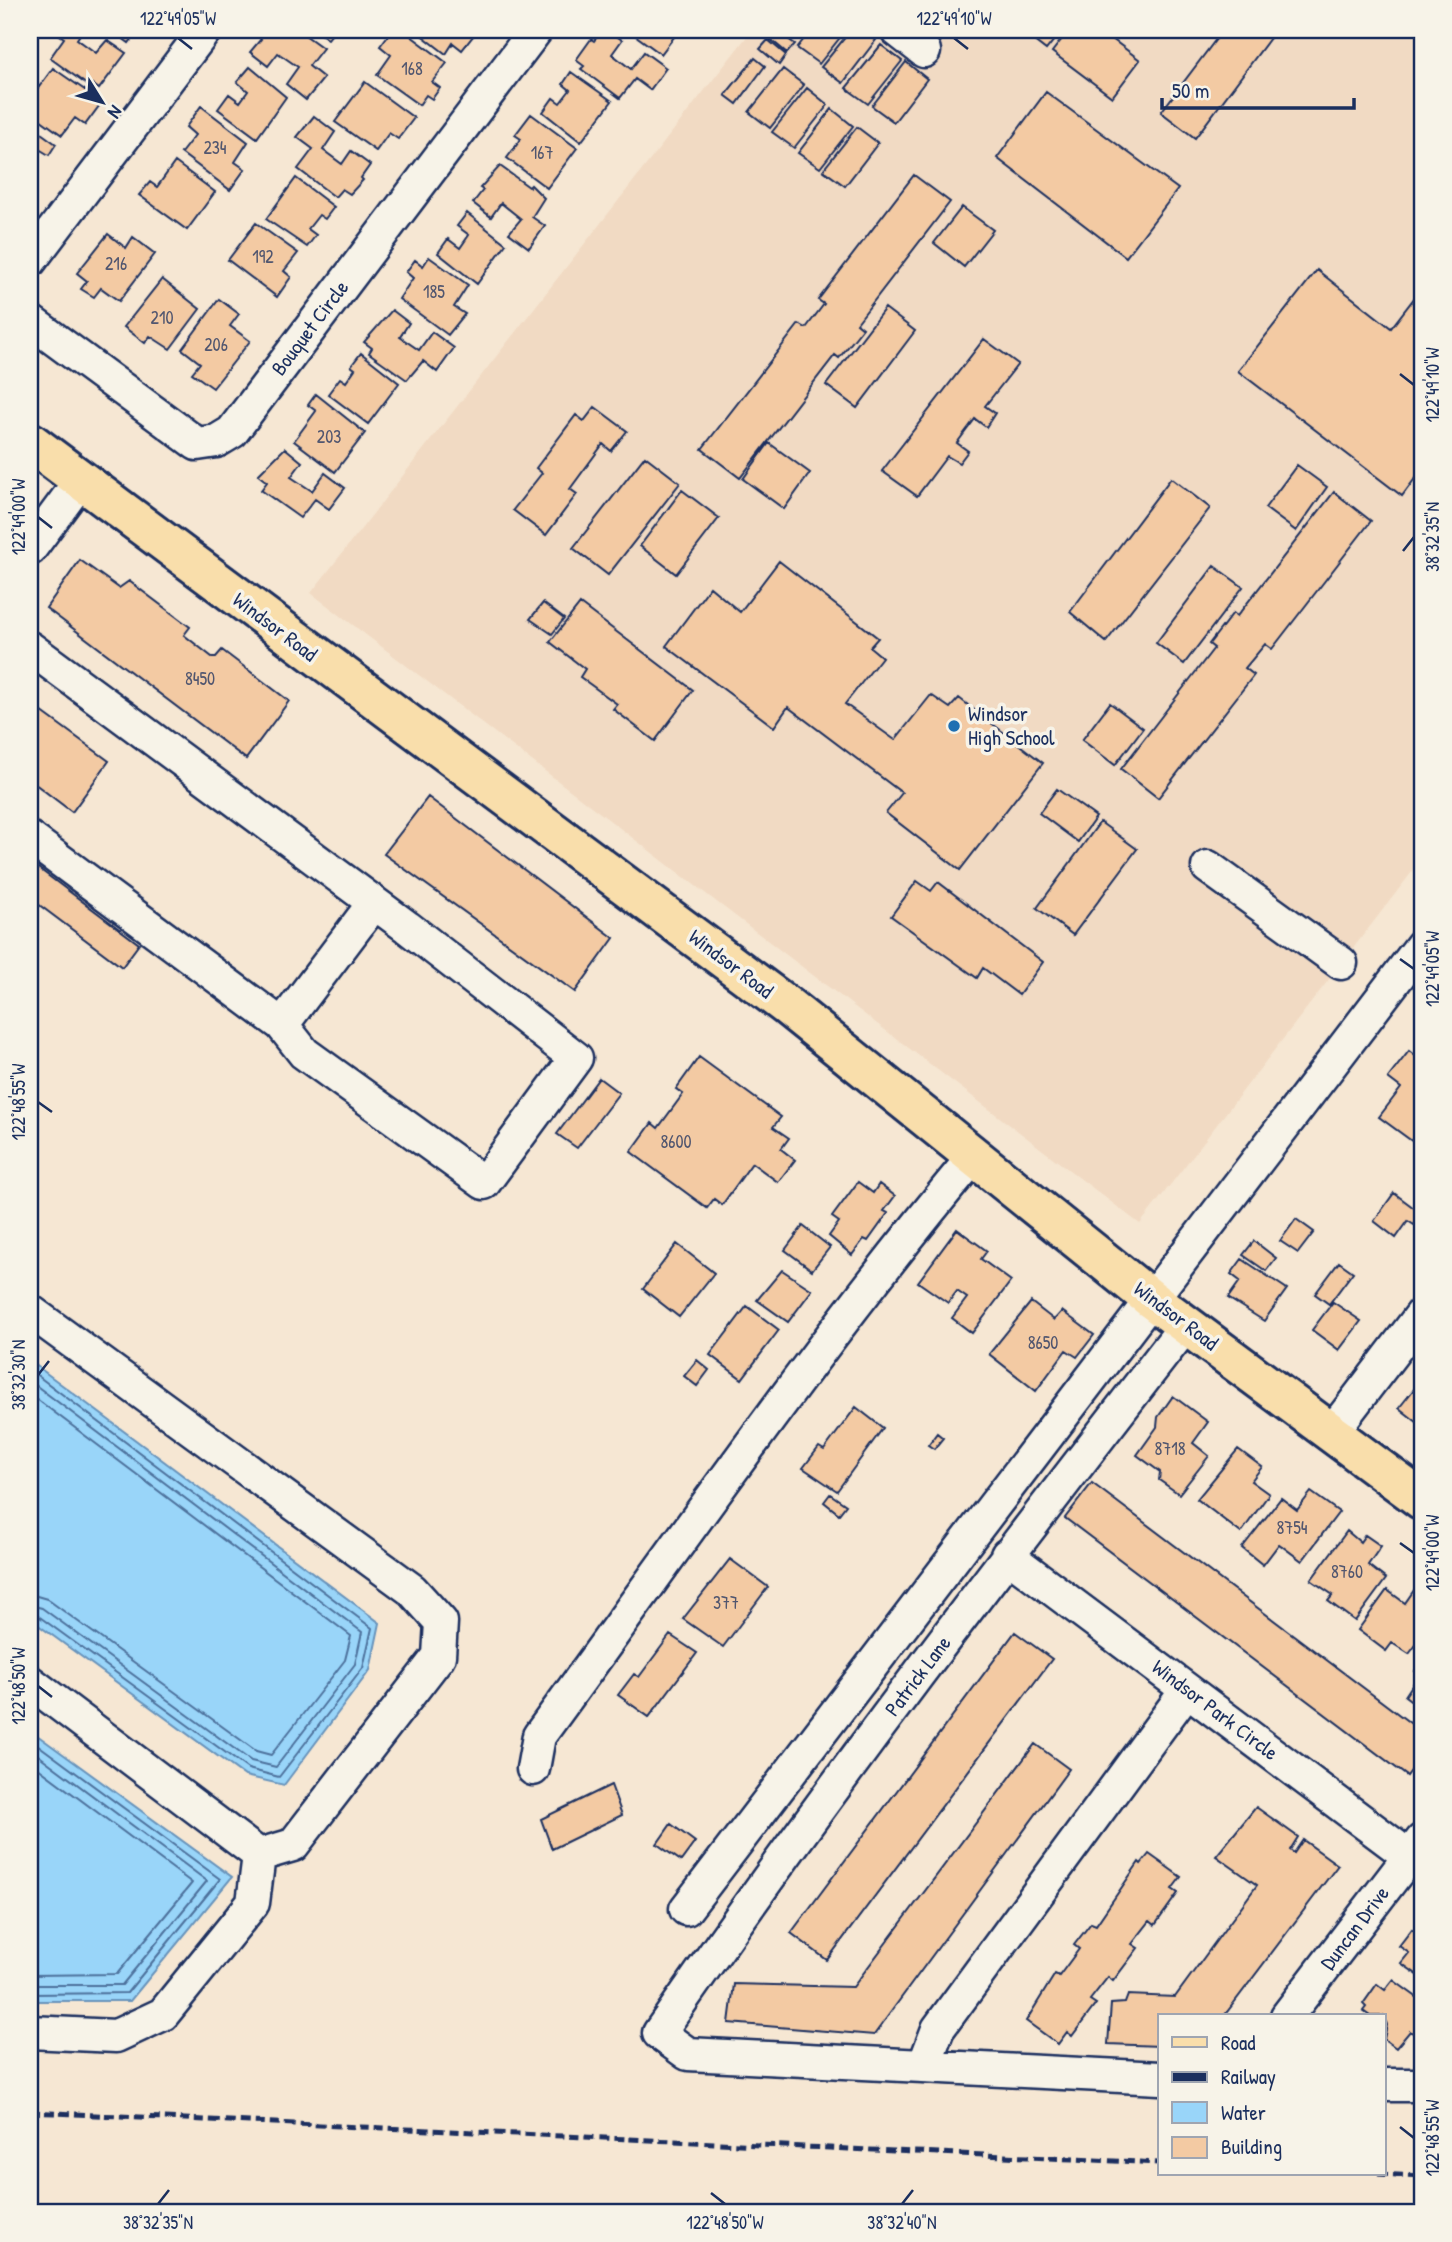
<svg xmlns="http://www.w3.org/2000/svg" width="1452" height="2242" viewBox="0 0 1452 2242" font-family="'Patrick Hand',sans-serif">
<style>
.built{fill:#f1dac3}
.water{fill:#99d5f9;stroke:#6793bb;stroke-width:2}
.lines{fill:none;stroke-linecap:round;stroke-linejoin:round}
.shore{stroke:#4d719c;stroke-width:2}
.building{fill:#f3caa3;stroke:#1b2f5e;stroke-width:2}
.minor-casing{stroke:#1b2f5e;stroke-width:37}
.major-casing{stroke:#1b2f5e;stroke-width:44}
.minor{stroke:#f7f3e8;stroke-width:32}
.major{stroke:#f9deab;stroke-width:38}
.rail{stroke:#1b2f5e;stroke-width:5;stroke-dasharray:10 5;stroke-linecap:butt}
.ticks{fill:none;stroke:#1b2f5e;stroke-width:2.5}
.poi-dot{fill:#1f6fb2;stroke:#f7f3e8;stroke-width:2.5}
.labels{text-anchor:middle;stroke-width:7;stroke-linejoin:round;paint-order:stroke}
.number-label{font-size:18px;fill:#51566f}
.street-label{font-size:21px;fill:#1b2f5e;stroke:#f7f3e8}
.poi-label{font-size:21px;fill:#1b2f5e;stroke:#f7f3e8;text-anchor:start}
.neatline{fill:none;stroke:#1b2f5e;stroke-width:2.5}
.ticks-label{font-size:18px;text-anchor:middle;fill:#1b2f5e}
</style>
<rect width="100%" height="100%" fill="#f6e7d3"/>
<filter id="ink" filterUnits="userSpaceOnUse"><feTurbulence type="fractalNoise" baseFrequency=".0143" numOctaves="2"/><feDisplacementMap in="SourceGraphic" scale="14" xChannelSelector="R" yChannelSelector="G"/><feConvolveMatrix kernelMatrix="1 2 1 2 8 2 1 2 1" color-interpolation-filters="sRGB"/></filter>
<g filter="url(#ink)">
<path class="built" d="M752 30H1422V859L1140 1224 311 593Z"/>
<path class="water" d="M30 1361 380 1623 370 1670 284 1785 245 1776 30 1619Z
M30 1730 232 1877 130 2001H30Z"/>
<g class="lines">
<path class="shore" d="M30 1370 372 1628 363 1668 279 1777 248 1769 37 1615 30 1614
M30 1381 362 1632 355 1664 276 1767 251 1761 42 1608 30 1605
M30 1394 351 1636 345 1660 271 1755 256 1751 47 1599 30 1594
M30 1739 220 1879 127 1993 30 1994
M30 1749 207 1881 122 1985H30
M30 1762 192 1883 117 1974 30 1975"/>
</g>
<path class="building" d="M53 30H83L77 39 96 53 107 40 126 53 99 89 92 84 90 87 50 58 64 38Z
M111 30H139L129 43Z
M263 30H298L323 48 309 66 324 78 306 100 286 84 298 67 278 53 268 66 250 52 261 39 258 36Z
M315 30H335L328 39Z
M392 30H403L447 63 432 82 440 88 432 99 426 95 419 105 377 75 391 55 380 46Z
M415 30H474L471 34 473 36 462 50 453 43 446 54Z
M602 30H608L622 40 612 54 631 69 644 52 666 68 650 90 635 79 620 98 581 69 584 66 576 60 591 39 594 41Z
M628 30H672L677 33 661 54Z
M775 30 795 44 787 53 769 38Z
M811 30H846L819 64 797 48Z
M851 30H863L876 40 843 83 821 67Z
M1020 30H1062L1046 50Z
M1069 30H1100L1140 60 1112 97 1052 52Z
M1223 30H1276L1195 138 1161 112Z
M768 40 786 55 779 65 760 49Z
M881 45 902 61 868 104 846 88Z
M755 58 765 66 737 104 725 95Z
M906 62 927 79 894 122 872 106Z
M250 67 286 97 257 138 218 109 229 94 240 102 248 91 237 82Z
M53 68 102 102 85 125 75 118 62 135 30 112V79L39 87Z
M783 69 804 85 770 128 749 112Z
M571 72 612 101 581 142 543 112 553 98 560 103 570 90 563 84Z
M365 82 414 118 398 139 389 133 376 151 335 122Z
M807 88 828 105 794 148 772 132Z
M1046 92 1178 189 1126 257 997 158Z
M201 106 248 142 235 162 245 169 230 190 181 153 195 135 186 127Z
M832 109 853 126 820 168 798 153Z
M531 114 577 148 547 188 507 158 521 139 515 135Z
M314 116 335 132 323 150 342 164 351 151 370 165 361 178 363 180 350 194 342 189 335 197 298 169 313 149 297 137Z
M30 125 56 144 49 155 39 149 30 161Z
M857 127 878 143 845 186 823 170Z
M175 162 215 192 187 230 139 195 150 182 157 187Z
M500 166 529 187 531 185 544 198 532 217 545 226 529 248 509 233 521 219 501 203 491 217 473 203 483 190 480 188Z
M914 175 950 202 857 323 863 328 839 358 835 355 740 478 702 449 799 324 806 328 824 304 818 300Z
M296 178 334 207 325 219 319 215 308 229 316 235 307 247 266 219Z
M962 207 993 230 964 267 934 243Z
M467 213 506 244 477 284 438 253 448 239 460 248 469 235 457 226Z
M256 223 298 253 284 271 291 277 277 297 228 260Z
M108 234 126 248 133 237 155 254 119 301 101 288 94 297 81 289 87 281 77 273Z
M429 257 468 285 454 307 465 314 448 335 399 299 413 278 406 272 415 260 423 266Z
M1317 270 1391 328 1422 288V469L1402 496 1238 371Z
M162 279 200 309 170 349 150 336 145 343 124 327Z
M219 299 239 314 230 326 250 341 213 388 192 373 200 363 182 349Z
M885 308 915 331 857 408 826 385Z
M392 310 409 323 400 337 419 350 432 332 454 348 437 372 423 361 407 380 369 353 372 348 364 342Z
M984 339 1018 364 985 406 995 413 986 427 975 419 957 443 968 451 959 463 947 456 917 496 882 471Z
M361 353 399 383 368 424 328 394 340 378 346 382 355 369 351 366Z
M316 394 365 433 335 472 294 441 316 411 308 405Z
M595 407 627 431 611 451 603 444 570 489 577 494 546 535 513 510 542 473 536 468 576 415 584 421Z
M769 443 810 473 784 509 743 479Z
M285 448 302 462 291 477 312 491 325 473 345 488 329 509 315 499 300 518 261 490 267 482 258 475Z
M645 456 680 483 608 575 573 548Z
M1297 465 1327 487 1296 531 1265 508Z
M1171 478 1210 508 1106 642 1070 612Z
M682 490 719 518 676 574 640 546Z
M1334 492 1371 521 1272 649 1265 644 1245 668 1254 675 1158 798 1121 769 1214 648 1209 644 1233 613 1237 616Z
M80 560 119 588 129 581 190 627 184 635 212 657H216L222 650 289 701 246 759 46 608Z
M779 561 878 638 870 647 882 657 845 704 895 740 931 695 950 708 959 698 1043 763 960 870 886 813 902 793 788 707 774 727 666 646 710 587 740 612Z
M1214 566 1243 587 1184 664 1156 643Z
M543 603 564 619 552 634 530 619Z
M580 604 693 690 655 741 613 709 617 704 580 677 585 669 550 642Z
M30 703 109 761 72 812 30 780Z
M1110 703 1143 728 1115 765 1082 740Z
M1057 789 1096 817 1078 842 1039 813Z
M428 797 614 938 575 992 384 854Z
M1100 822 1137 849 1073 935 1037 908Z
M30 862 139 944 122 967 30 898Z
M917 881 931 891 938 882 1043 962 1019 995 983 968 977 978 891 916Z
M1409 1051 1422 1061V1144L1420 1147 1379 1117 1401 1088 1388 1078Z
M699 1057 781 1117 773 1127 789 1138 781 1149 795 1160 778 1182 752 1163 722 1205 714 1199 707 1208 631 1152 652 1123 658 1128 683 1094 676 1089Z
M599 1078 619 1093 577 1148 557 1134Z
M858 1182 873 1193 879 1184 895 1196 884 1211 888 1213 868 1241 864 1239 852 1255 829 1236 839 1222 832 1217Z
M1394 1193 1422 1214 1414 1225 1408 1221 1396 1238 1374 1221Z
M1296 1219 1314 1232 1298 1253 1280 1241Z
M803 1226 830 1247 812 1270 785 1250Z
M957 1229 987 1251 981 1259 1011 1281 972 1333 952 1318 967 1298 957 1291 948 1303 918 1282Z
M1254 1241 1276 1258 1266 1271 1243 1255Z
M677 1244 714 1273 679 1317 643 1289Z
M1242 1259 1287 1289 1264 1321 1228 1298 1240 1281 1231 1274Z
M1339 1262 1353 1272 1329 1304 1315 1294Z
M782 1270 812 1290 788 1322 757 1300Z
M1031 1302 1054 1320 1062 1311 1094 1335 1077 1357 1066 1350 1036 1391 989 1354Z
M1333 1302 1361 1321 1339 1350 1312 1330Z
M747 1306 779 1330 742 1379 710 1355Z
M697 1360 709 1370 697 1386 684 1376Z
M1422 1379V1426L1399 1408Z
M1173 1396 1208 1422 1193 1443 1209 1456 1179 1494 1159 1480 1160 1472 1137 1455 1157 1427 1158 1417Z
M856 1407 883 1428 837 1491 803 1468 819 1447 824 1450Z
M937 1433 943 1438 934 1449 928 1445Z
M1238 1449 1262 1467 1251 1481 1269 1494 1241 1533 1197 1499Z
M1092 1483 1422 1732V1756L1407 1776 1065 1518Z
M1311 1492 1339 1512 1302 1561 1279 1544 1263 1565 1242 1548 1281 1498 1297 1510Z
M830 1494 846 1505 839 1514 824 1502Z
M1347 1531 1360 1542 1365 1535 1381 1546 1368 1565 1386 1579 1355 1621 1328 1601 1333 1595 1311 1580Z
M730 1559 768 1587 723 1647 683 1619Z
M1419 1583 1422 1586V1637L1409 1654 1392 1643 1386 1651 1358 1630 1387 1590 1405 1603Z
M1015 1632 1052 1659 827 1960 791 1933Z
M670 1635 697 1653 649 1717 618 1695 634 1674 639 1677Z
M1422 1660V1676L1415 1671Z
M1415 1681 1422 1686V1709L1405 1696Z
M1035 1744 1069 1769 874 2035 729 2023 734 1984 853 1987Z
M611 1785 622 1815 552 1849 541 1819Z
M1256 1807 1298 1837 1290 1850 1294 1853 1303 1840 1338 1865 1224 2016H1160V2046L1108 2044 1111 2004 1125 2003 1128 1995 1175 1997 1257 1885 1216 1856Z
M671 1824 695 1842 681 1861 657 1844Z
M1149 1854 1181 1877 1172 1889 1178 1893 1155 1925 1150 1921 1132 1944 1138 1948 1113 1981 1108 1977 1090 2000 1096 2004 1072 2036 1067 2032 1058 2044 1026 2021 1055 1974 1059 1976 1079 1949 1074 1945 1091 1923 1096 1925 1139 1862 1141 1864Z
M1412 1929 1420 1935 1422 1932V1978L1401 1963 1409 1953 1399 1946Z
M1393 1980 1422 2001V2035L1420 2038 1410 2031 1396 2048 1384 2039 1387 2025 1384 2016H1370L1363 2011 1366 2007 1363 2004 1377 1984 1385 1990Z"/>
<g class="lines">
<g class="minor-casing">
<path id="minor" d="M897 30 924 51
M30 261 205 30
M30 321 197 444 217 441 232 432 536 30
M30 549 81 480
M30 648 407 927 576 1058 484 1183 304 1053 282 1025 30 838
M1208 867 1341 963
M282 1025 374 903
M30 1311 412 1590 441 1622 439 1656 293 1845 259 1855
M1332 1432 1422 1314
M1007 1555 1422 1866
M30 1682 259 1855
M533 1769 539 1736C682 1541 820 1340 975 1155
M686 1909 1422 945
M1287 2016 1422 1840
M30 2032 116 2036 163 2014 253 1903 259 1855
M925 2063 938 2029 1187 1690
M1160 2078 688 2054 659 2033C826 1791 1006 1557 1186 1325
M1384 2085H1422"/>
</g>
<g class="major-casing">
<path id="major" d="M30 442 787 1006 1151 1299 1422 1500"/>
</g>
<use href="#minor" class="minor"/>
<use href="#major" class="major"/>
<path class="rail" d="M30 2112 1160 2163
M1378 2174 1422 2176"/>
</g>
</g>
<path class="ticks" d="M178 38 192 49M954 38 968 49M1400 374 1414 385M38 517 52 528M1403 551 1414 537M1400 959 1414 969M38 1102 52 1112M38 1375 49 1361M1400 1543 1414 1553M38 1686 52 1697M1400 2127 1414 2138M711 2193 725 2204M158 2204 169 2190M902 2204 913 2190"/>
<circle class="poi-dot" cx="954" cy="726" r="7"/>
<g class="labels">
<g class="number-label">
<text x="412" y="75">168</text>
<text x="215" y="154">234</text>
<text x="542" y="159">167</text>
<text x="263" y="263">192</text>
<text x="116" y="270">216</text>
<text x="434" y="298">185</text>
<text x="162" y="324">210</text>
<text x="216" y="351">206</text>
<text x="329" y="443">203</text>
<text x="200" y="685">8450</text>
<text x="676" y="1148">8600</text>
<text x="1043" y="1349">8650</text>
<text x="1170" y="1455">8718</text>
<text x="1292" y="1534">8754</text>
<text x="1347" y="1578">8760</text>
<text x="726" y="1609">377</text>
</g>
<g class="street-label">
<text transform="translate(310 328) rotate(-53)" y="7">Bouquet Circle</text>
<text transform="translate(275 627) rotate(37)" y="7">Windsor Road</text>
<text transform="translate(731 964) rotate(37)" y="7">Windsor Road</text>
<text transform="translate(1176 1316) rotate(37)" y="7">Windsor Road</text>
<text transform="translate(918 1676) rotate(-53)" y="7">Patrick Lane</text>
<text transform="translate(1215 1710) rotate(37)" y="7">Windsor Park Circle</text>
<text transform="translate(1355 1928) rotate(-53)" y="7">Duncan Drive</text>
</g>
<g class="poi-label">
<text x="968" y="721">Windsor<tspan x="968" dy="24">High School</tspan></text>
</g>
</g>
<rect width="1452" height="2242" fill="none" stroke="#f7f3e8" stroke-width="77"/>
<rect x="1158" y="2014" width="228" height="161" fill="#f7f3e8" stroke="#9fa5b1" stroke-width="2"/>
<rect x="1172" y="2037" width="35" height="10" fill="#f9deab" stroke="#9fa5b1" stroke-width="2"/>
<text x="1221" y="2050" font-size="21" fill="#1b2f5e">Road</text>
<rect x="1172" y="2072" width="35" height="10" fill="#1b2f5e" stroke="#9fa5b1" stroke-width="2"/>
<text x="1221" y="2084" font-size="21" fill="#1b2f5e">Railway</text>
<rect x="1172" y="2102" width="35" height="21" fill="#99d5f9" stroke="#9fa5b1" stroke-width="2"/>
<text x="1221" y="2120" font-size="21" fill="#1b2f5e">Water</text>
<rect x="1172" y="2137" width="35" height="21" fill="#f3caa3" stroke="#9fa5b1" stroke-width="2"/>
<text x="1221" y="2154" font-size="21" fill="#1b2f5e">Building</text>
<g transform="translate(102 102) rotate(127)" stroke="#f7f3e8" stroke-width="5" paint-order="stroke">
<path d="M0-5L12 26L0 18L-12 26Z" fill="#1b2f5e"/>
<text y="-10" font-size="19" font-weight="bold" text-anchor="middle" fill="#1b2f5e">N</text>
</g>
<path d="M1162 98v10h192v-10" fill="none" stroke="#1b2f5e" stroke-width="3.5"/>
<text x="1172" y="98" font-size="21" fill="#1b2f5e" stroke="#f7f3e8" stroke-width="5" paint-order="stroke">50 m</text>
<rect x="38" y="38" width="1376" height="2166" class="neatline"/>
<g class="ticks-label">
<text x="178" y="25">122°49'05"W</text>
<text x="954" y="25">122°49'10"W</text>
<text transform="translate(1433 385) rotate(-90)" y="6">122°49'10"W</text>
<text transform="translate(19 517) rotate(-90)" y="6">122°49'00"W</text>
<text transform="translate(1433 537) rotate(-90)" y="6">38°32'35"N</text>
<text transform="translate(1433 969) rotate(-90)" y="6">122°49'05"W</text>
<text transform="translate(19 1102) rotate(-90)" y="6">122°48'55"W</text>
<text transform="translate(19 1375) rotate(-90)" y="6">38°32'30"N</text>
<text transform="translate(1433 1553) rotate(-90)" y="6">122°49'00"W</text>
<text transform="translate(19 1686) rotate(-90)" y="6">122°48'50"W</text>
<text transform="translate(1433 2138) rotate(-90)" y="6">122°48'55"W</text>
<text x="158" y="2229">38°32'35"N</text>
<text x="725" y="2229">122°48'50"W</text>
<text x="902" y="2229">38°32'40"N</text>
</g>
</svg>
